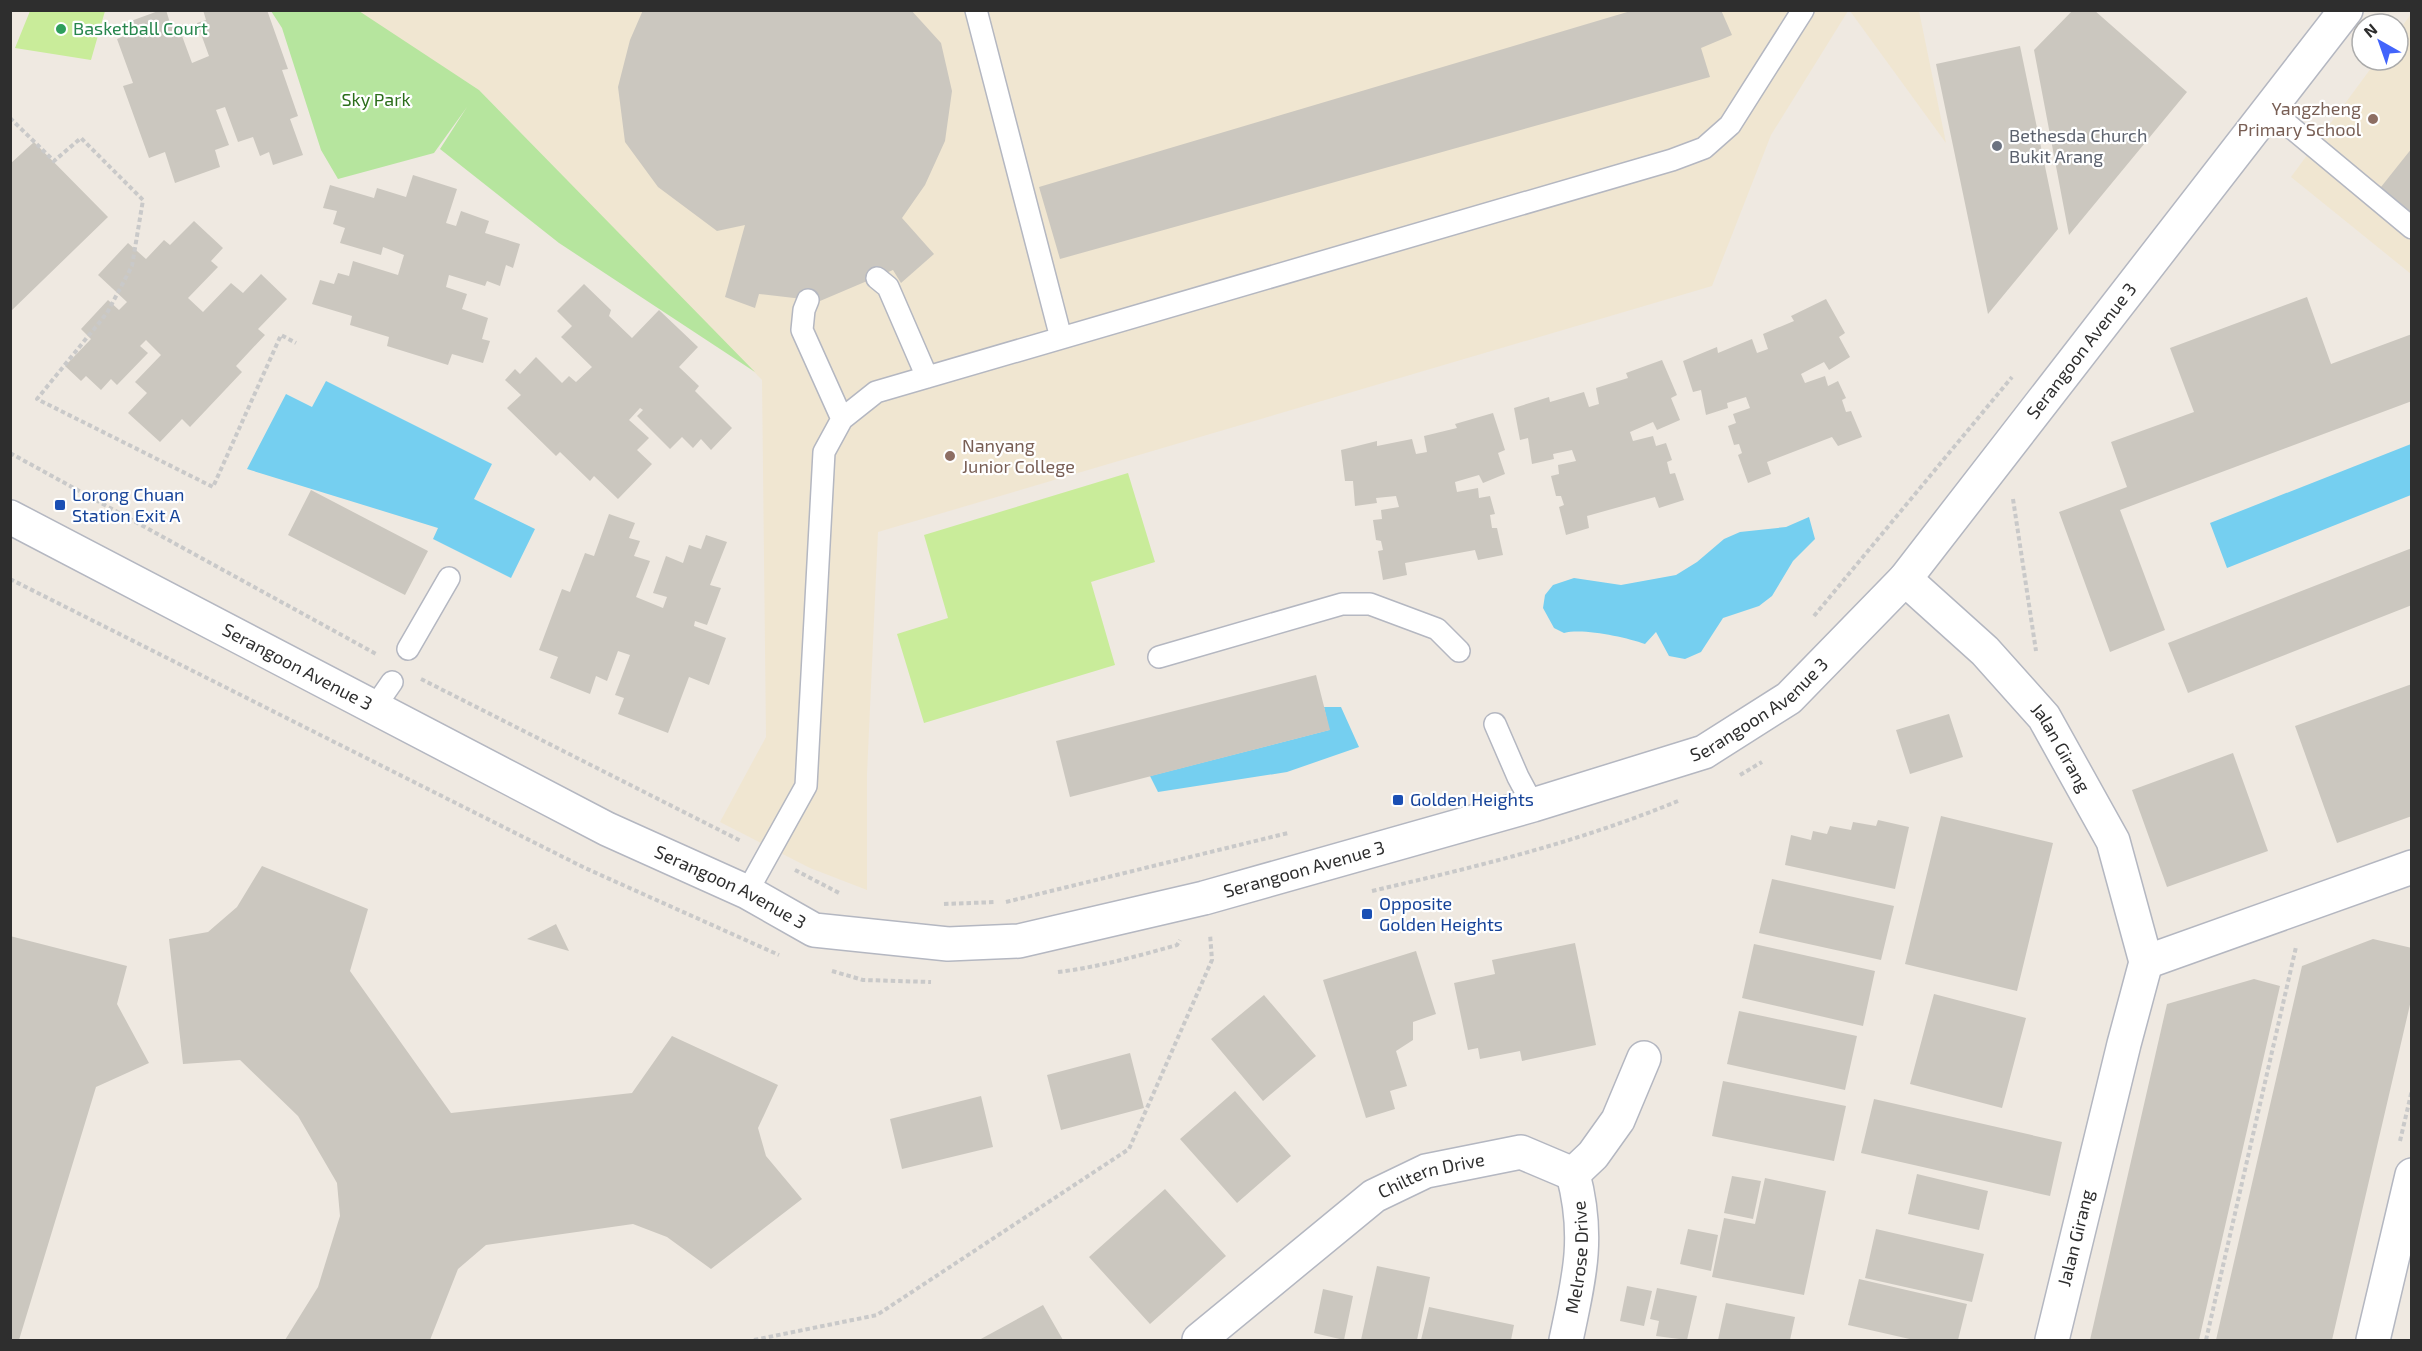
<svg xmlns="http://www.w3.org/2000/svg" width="2422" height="1351" viewBox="0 0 2422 1351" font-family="'Exo 2',sans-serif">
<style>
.education{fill:#f0e6d1}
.green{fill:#b6e59e}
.pitch{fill:#c9ec9a}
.water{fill:#75cff0}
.building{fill:#cbc7bf}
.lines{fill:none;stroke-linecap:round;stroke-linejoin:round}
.service-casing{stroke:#b4b7c1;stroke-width:24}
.minor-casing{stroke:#b4b7c1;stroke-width:36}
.tertiary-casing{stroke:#b4b7c1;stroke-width:36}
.path{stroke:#c9c9c9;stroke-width:4;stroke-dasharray:4.5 3;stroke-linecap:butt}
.service{stroke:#fff;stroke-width:21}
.minor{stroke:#fff;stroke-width:33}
.tertiary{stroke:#fff;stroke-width:33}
.leisure-dot{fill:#2e9e5b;stroke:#fff;stroke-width:2}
.education-dot{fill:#8d6e63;stroke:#fff;stroke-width:2}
.worship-dot{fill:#6b7280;stroke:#fff;stroke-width:2}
.transit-dot{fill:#1a4fb4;stroke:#fff;stroke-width:2}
.labels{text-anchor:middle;stroke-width:4.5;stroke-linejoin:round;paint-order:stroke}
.leisure-label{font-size:18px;fill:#27864d;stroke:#fff;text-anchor:start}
.park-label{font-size:18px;fill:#2c6e1b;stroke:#fff}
.education-label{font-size:18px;fill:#785e54;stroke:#fff;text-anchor:end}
.worship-label{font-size:18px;fill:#5b616d;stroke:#fff;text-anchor:start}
.street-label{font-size:18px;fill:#2e2e2e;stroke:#fff}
.transit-label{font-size:18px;fill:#164399;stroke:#fff;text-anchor:start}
</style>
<rect width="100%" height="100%" fill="#efe9e1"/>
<path class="education" d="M357 11H1848L1771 135 1712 286 878 532 867 774V890L810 868 720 822 766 737 762 380 479 90Z
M1850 11H1919L1946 143Z
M2411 14V274L2291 177 2377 60H2398V32Z"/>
<path class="green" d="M271 11H359L479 90 755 372 559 243 440 149 467 107 434 153 338 179 321 150 282 28Z"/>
<path class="pitch" d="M30 11H105L91 60 15 48Z
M1128 473 1155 562 1091 582 1115 665 924 723 897 634 948 618 924 535Z"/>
<path class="water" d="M326 381 492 464 474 499 535 529 511 578 433 539 438 528 247 469 286 394 312 407Z
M2411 444V495L2227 568 2210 523Z
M1809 517 1815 539 1793 561 1772 596 1759 606 1723 618 1701 652 1685 659 1669 656 1656 632 1645 644C1625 637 1583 628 1564 633L1554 628 1543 608 1545 595 1553 585 1574 578 1621 585 1676 575 1697 562 1724 539 1740 532 1786 527Z
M1324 707H1341L1359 747 1287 772 1158 792 1150 776 1329 730Z"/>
<path class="building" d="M161 10H166L171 26 178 25 192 63 209 56 197 23 206 20 203 10H267L288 69 282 70 298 116 290 119 303 155 273 165 269 152 260 156 253 137 238 142 225 107 216 110 229 145 215 150 220 167 175 183 165 152 149 158 123 86 133 83 117 39 124 36 120 25Z
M643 10H911L941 43 952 91 945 141 925 185 902 218 934 254 901 283 893 270 820 301 759 294 755 308 725 297 745 225 717 231 658 187 625 142 618 87 630 40Z
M1634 10H1721L1732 35 1701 48 1710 77 1060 259 1039 187Z
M2073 10H2094L2187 92 2069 235 2034 50Z
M2020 46 2058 229 1988 314 1936 64Z
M34 142 108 217 10 312V164Z
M2412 148V219L2377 192Z
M413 175 457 189 446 223 456 226 461 211 489 221 485 233 520 244 513 268 506 265 500 286 487 281 485 286 449 275 446 287 467 294 462 309 488 318 482 339 490 341 483 363 452 354 448 365 387 346 389 337 350 325 352 316 312 304 320 280 334 284 338 273 349 276 353 261 398 275 404 255 383 247 381 255 340 243 345 228 333 224 337 211 323 208 330 185 374 198 377 188 406 197Z
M194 221 223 248 211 261 218 267 188 298 203 312 231 283 243 293 261 274 287 299 258 329 265 335 236 366 242 372 190 427 182 419 160 442 128 413 147 393 135 382 161 355 146 340 140 346 148 353 117 385 111 379 101 390 86 376 81 381 65 366 91 339 81 329 108 300 119 310 127 302 98 275 128 243 146 259 164 240 170 245Z
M584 284 611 310 609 316 632 338 659 310 698 347 679 367 699 386 695 391 732 428 711 450 701 439 693 448 682 437 670 449 637 416 643 410 640 408 629 420 649 438 637 450 652 464 618 499 594 476 590 481 560 452 556 456 507 408 521 395 505 380 515 369 520 374 536 357 562 383 569 376 576 382 592 367 561 337 572 326 557 311Z
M2307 297 2331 364 2412 334V401L2120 510 2165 630 2110 652 2059 512 2127 487 2111 442 2194 412 2170 348Z
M1826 299 1845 333 1839 337 1850 357 1829 370 1824 362 1801 374 1805 383 1825 376 1828 386 1838 381 1846 398 1842 400 1846 412 1851 411 1862 437 1838 446 1832 437 1767 462 1771 474 1748 483 1738 455 1742 453 1739 444 1734 445 1728 426 1736 423 1733 414 1750 408 1746 397 1727 403 1728 408 1706 415 1701 390 1693 392 1683 361 1717 347 1718 353 1752 339 1757 353 1768 349 1763 334 1794 321 1791 316Z
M1662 360 1677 395 1671 398 1680 420 1657 430 1653 422 1630 432 1633 441 1653 436 1656 446 1666 443 1672 460 1667 462 1670 474 1675 473 1684 500 1659 508 1655 497 1587 516 1589 528 1566 535 1559 507 1564 505 1561 496H1556L1551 476 1559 474 1558 465 1576 461 1572 450 1553 454 1554 459 1532 464 1528 438 1520 440 1514 408 1549 397 1550 402 1584 392 1589 407 1599 404 1596 388 1628 378 1626 373Z
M1493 413 1505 450 1498 453 1505 474 1483 483 1479 475 1455 482 1457 492 1478 488 1479 498 1490 496 1495 514 1490 515 1492 528H1497L1503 555 1478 560 1475 550 1405 563 1407 575 1383 580 1378 551 1383 550 1381 541 1376 540 1373 520 1382 519 1381 510 1399 507 1396 496 1376 498 1377 503 1355 506 1353 481H1345L1341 450 1377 441V446L1412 439 1416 454 1427 452 1424 436 1457 428 1455 424Z
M311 490 428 551 405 595 288 535Z
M609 514 635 523 629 538 640 541 634 556 650 561 636 597 663 608 667 597 653 593 666 556 683 563 689 545 701 549 706 535 727 542 710 585 721 588 707 625 695 621 694 626 726 638 709 685 689 677 668 733 618 714 624 698 615 695 630 655 618 651 607 681 596 676 590 694 550 678 558 657 539 650 562 589 570 592 585 553 594 556Z
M2412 548V605L2188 693 2168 643Z
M1316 675 1330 730 1070 797 1056 741Z
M2412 684V816L2337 843 2295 726Z
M1949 714 1963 757 1910 774 1896 730Z
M2233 753 2268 851 2167 887 2132 790Z
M1941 816 2053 843 2017 991 1905 964Z
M1878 820 1909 827 1895 889 1785 865 1791 835 1811 840 1813 831 1827 834 1830 826 1851 830 1853 822 1876 826Z
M262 866 368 909 350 971 451 1113 632 1093 672 1036 778 1085 758 1128 766 1156 802 1199 711 1269 667 1237 633 1224 486 1245 458 1269 430 1340H285L318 1287 340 1216 337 1183 298 1116 240 1060 183 1064 169 939 208 932 237 907Z
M1772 879 1894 906 1881 960 1759 933Z
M556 924 569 951 527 939Z
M10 936 127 966 117 1004 149 1063 96 1087 19 1340H10Z
M2373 939 2412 948V996L2332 1340H2216L2302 966Z
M1575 943 1596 1045 1522 1061 1520 1051 1480 1059 1478 1048 1468 1050 1454 983 1495 974 1492 960Z
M1754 944 1875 971 1863 1026 1742 998Z
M1416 951 1436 1014 1413 1022V1040L1396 1051 1407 1086 1390 1091 1395 1109 1366 1118 1323 980Z
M2254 979 2280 986 2199 1340H2090L2167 1004Z
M1934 994 2026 1018 2002 1108 1910 1084Z
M1264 995 1316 1056 1263 1101 1211 1039Z
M1739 1011 1857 1036 1845 1090 1727 1064Z
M1130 1053 1144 1108 1061 1130 1047 1075Z
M1723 1081 1846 1106 1834 1161 1712 1136Z
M1235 1091 1291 1156 1237 1203 1180 1139Z
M981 1096 993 1147 902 1169 890 1119Z
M1874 1099 2062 1142 2050 1196 1861 1153Z
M1917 1174 1988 1191 1979 1230 1908 1214Z
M1732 1176 1761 1181 1753 1219 1724 1213Z
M1765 1178 1826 1191 1804 1295 1712 1277 1724 1218 1755 1224Z
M1165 1189 1226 1256 1150 1324 1089 1257Z
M1688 1229 1718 1235 1711 1271 1680 1264Z
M1876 1229 1984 1254 1972 1302 1865 1278Z
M1377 1266 1430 1277 1417 1340H1361Z
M1859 1279 1967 1304 1958 1340H1914L1848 1325Z
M1627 1286 1652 1291 1644 1326 1620 1321Z
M1657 1288 1697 1296 1687 1340 1656 1336 1659 1321 1650 1319Z
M1323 1289 1353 1296 1344 1340 1314 1333Z
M1726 1303 1795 1317 1790 1340H1718Z
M1043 1305 1063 1340H979Z
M1429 1307 1514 1325 1511 1340H1421Z"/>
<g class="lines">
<g class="service-casing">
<path id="service" d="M976 10 1061 338
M2269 109 2412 228
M877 278 888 287 927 377
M808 300 804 310 802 330 842 419
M408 649 449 578
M1159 657 1342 604H1370L1437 629 1459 651
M374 708 392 682
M1495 724 1518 777 1533 805
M747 892 806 786 824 452 842 419 876 392 1672 160 1704 148 1730 125 1803 10"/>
</g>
<g class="minor-casing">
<g id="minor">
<path id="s1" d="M1905 579 1985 651 2044 717 2113 841 2146 962 2124 1044 2052 1340"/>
<path d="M2146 962 2412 867"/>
<path d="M1573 1174 1593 1155 1618 1120 1644 1058"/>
<path id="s2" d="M1199 1340 1374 1196 1426 1171 1521 1152 1573 1174"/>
<path id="s3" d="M1566 1340C1579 1279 1590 1237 1573 1174"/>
<path d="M2373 1340 2412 1175"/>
</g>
</g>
<g class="tertiary-casing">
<g id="tertiary">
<path id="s4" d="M10 517 607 829 747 892 814 930 948 944 1019 941 1204 898 1533 805 1704 752 1789 698 1905 579 2346 10"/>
</g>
</g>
<path class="path" d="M10 118 54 161 81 138 143 200 132 266 107 313 37 399 213 487 281 335 296 343
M10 453 378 655
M2013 499 2036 651
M10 579 585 868 779 955
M1814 616 2012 377
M421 679 741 841
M1740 775 1762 762
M795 870 841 894
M1372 891C1479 866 1576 843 1678 801
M1006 902 1288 833
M944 904 996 902
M832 971 863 980 931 982
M1058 972C1099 967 1138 956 1177 945L1180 940
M2400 1141 2412 1090
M754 1340 877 1315 1129 1149 1212 960 1210 934
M2206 1340 2296 947"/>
<use href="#service" class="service"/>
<use href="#minor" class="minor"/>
<use href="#tertiary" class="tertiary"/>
</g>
<circle class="leisure-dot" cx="61" cy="29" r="6"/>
<g class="education-dot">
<circle cx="2373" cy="119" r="6"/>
<circle cx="950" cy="456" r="6"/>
</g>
<circle class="worship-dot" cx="1997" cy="146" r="6"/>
<g class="transit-dot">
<rect x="54" y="499" width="12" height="12" rx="3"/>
<rect x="1392" y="794" width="12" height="12" rx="3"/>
<rect x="1361" y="908" width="12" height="12" rx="3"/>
</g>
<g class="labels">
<g class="leisure-label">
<text x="73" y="35">Basketball Court</text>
</g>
<g class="park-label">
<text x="376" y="106">Sky Park</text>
</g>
<g class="education-label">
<text x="2361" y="115">Yangzheng<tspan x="2361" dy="21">Primary School</tspan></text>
<text x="962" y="452" text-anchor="start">Nanyang<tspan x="962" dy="21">Junior College</tspan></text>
</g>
<g class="worship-label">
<text x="2009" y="142">Bethesda Church<tspan x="2009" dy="21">Bukit Arang</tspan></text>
</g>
<g class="street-label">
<text dy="6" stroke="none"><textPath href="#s4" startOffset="2376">Serangoon Avenue 3</textPath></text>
<text dy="6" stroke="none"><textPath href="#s4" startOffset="324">Serangoon Avenue 3</textPath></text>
<text dy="6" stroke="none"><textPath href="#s4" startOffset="1890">Serangoon Avenue 3</textPath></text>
<text dy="6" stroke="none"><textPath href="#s1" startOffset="231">Jalan Girang</textPath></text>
<text dy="6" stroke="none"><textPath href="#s4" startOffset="1404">Serangoon Avenue 3</textPath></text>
<text dy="6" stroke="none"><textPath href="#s4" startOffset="810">Serangoon Avenue 3</textPath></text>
<text dy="6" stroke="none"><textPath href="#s2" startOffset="288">Chiltern Drive</textPath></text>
<text transform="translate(2076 1238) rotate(-76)" y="6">Jalan Girang</text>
<text dy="6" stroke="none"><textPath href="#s3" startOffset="84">Melrose Drive</textPath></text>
</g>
<g class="transit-label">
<text x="72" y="501">Lorong Chuan<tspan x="72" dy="21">Station Exit A</tspan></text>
<text x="1410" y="806">Golden Heights</text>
<text x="1379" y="910">Opposite<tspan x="1379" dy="21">Golden Heights</tspan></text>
</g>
</g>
<rect width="2422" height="1351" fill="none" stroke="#2e2e2e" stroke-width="24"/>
<g transform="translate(2380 42) rotate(320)"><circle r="28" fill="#ffffff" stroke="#ababab" stroke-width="1.5"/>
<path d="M0-4.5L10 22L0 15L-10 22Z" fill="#4264fb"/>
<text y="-9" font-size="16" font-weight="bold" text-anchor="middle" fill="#2e2e2e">N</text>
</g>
</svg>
